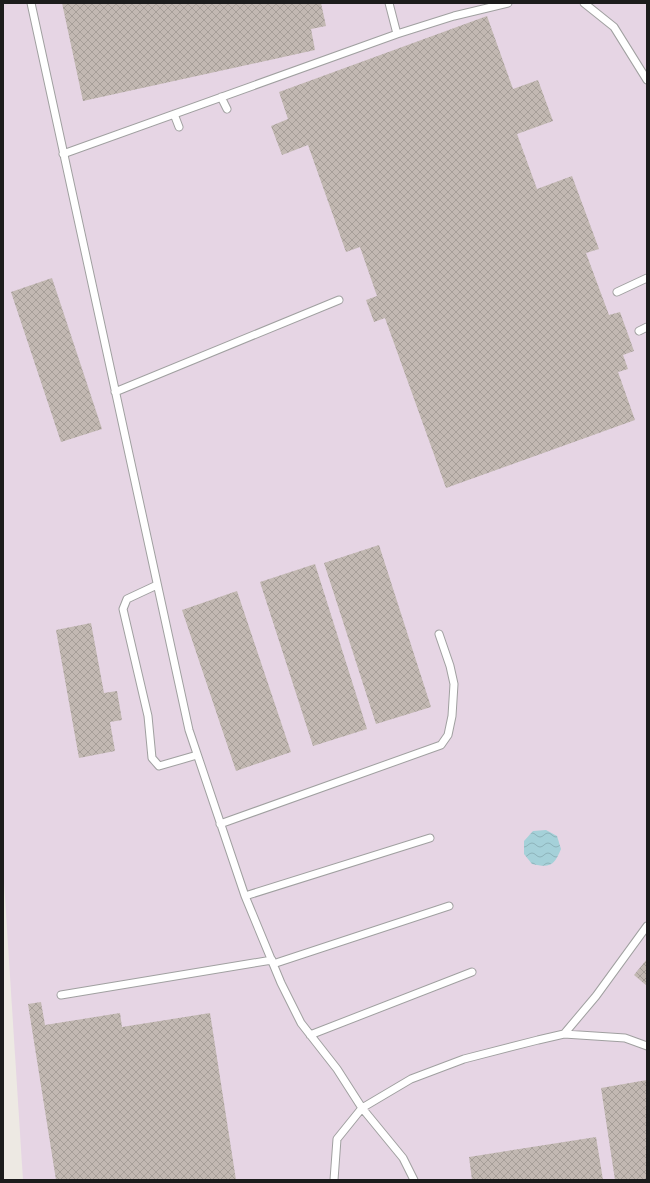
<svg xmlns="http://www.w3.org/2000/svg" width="650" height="1183" viewBox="0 0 650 1183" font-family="'PT Sans',sans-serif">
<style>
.industrial{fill:#e6d5e4}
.water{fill:url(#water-waves)}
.building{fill:url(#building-cross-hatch)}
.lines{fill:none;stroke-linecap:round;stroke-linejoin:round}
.service-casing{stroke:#a0a0a0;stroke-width:9}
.service{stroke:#fff;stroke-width:7}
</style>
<defs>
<pattern id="water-waves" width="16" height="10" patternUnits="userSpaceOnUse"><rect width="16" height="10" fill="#a5d1d9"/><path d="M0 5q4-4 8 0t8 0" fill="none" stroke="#8db3ba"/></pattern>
<pattern id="building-cross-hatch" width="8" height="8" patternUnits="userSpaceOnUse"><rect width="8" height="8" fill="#c2b8b2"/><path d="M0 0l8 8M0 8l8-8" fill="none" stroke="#a69e98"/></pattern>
</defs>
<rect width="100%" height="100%" fill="#ede9e3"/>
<path class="industrial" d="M3 3H647V1180H23L3 866Z"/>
<path class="water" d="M546 830 557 836 561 849C554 866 550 868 532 864L524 854V841L533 831Z"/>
<path class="building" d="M62 3H321L326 26 311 29 315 50 83 101Z
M487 16 513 89 538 80 553 121 517 134 537 189 572 176 599 249 586 253 609 315 620 312 634 351 623 355 628 369 618 372 635 420 446 488 385 318 374 322 366 300 377 296 360 247 346 252 308 145 282 155 271 126 288 119 279 92Z
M52 278 102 429 61 442 11 292Z
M379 545 431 707 376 724 324 563Z
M315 564 367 729 313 746 260 582Z
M237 591 291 752 236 771 182 610Z
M91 623 104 693 117 691 122 720 110 722 115 751 79 758 56 630Z
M647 959V986L634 975Z
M41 1002 45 1025 120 1013 122 1027 210 1013 236 1180H56L28 1004Z
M647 1080V1180H615L601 1088Z
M596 1137 603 1180H472L469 1157Z"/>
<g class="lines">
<g class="service-casing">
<path id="service" d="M31 3 189 730 245 896 281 983 301 1023 337 1069 362 1108 403 1158 414 1180
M389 3 397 34 454 16 508 3
M584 3 614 27 647 80
M221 97 227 109
M174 114 179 127
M63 154 397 34
M617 292 647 278
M639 331 647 327
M115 392 339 300
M157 585 127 599 123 609 148 716 152 758 159 766 197 755
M220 824 441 745 448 735 452 716 454 684 450 666 439 634
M245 896 430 838
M273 964 449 906
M61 995 272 960
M564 1034 625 1038 647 1046
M310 1035 472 972
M334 1180 337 1139 362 1108 411 1079 464 1059 538 1040 564 1034 596 996 647 926"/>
</g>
<use href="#service" class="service"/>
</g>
<rect width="650" height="1183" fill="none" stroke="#1c1c1c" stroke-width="8"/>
</svg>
